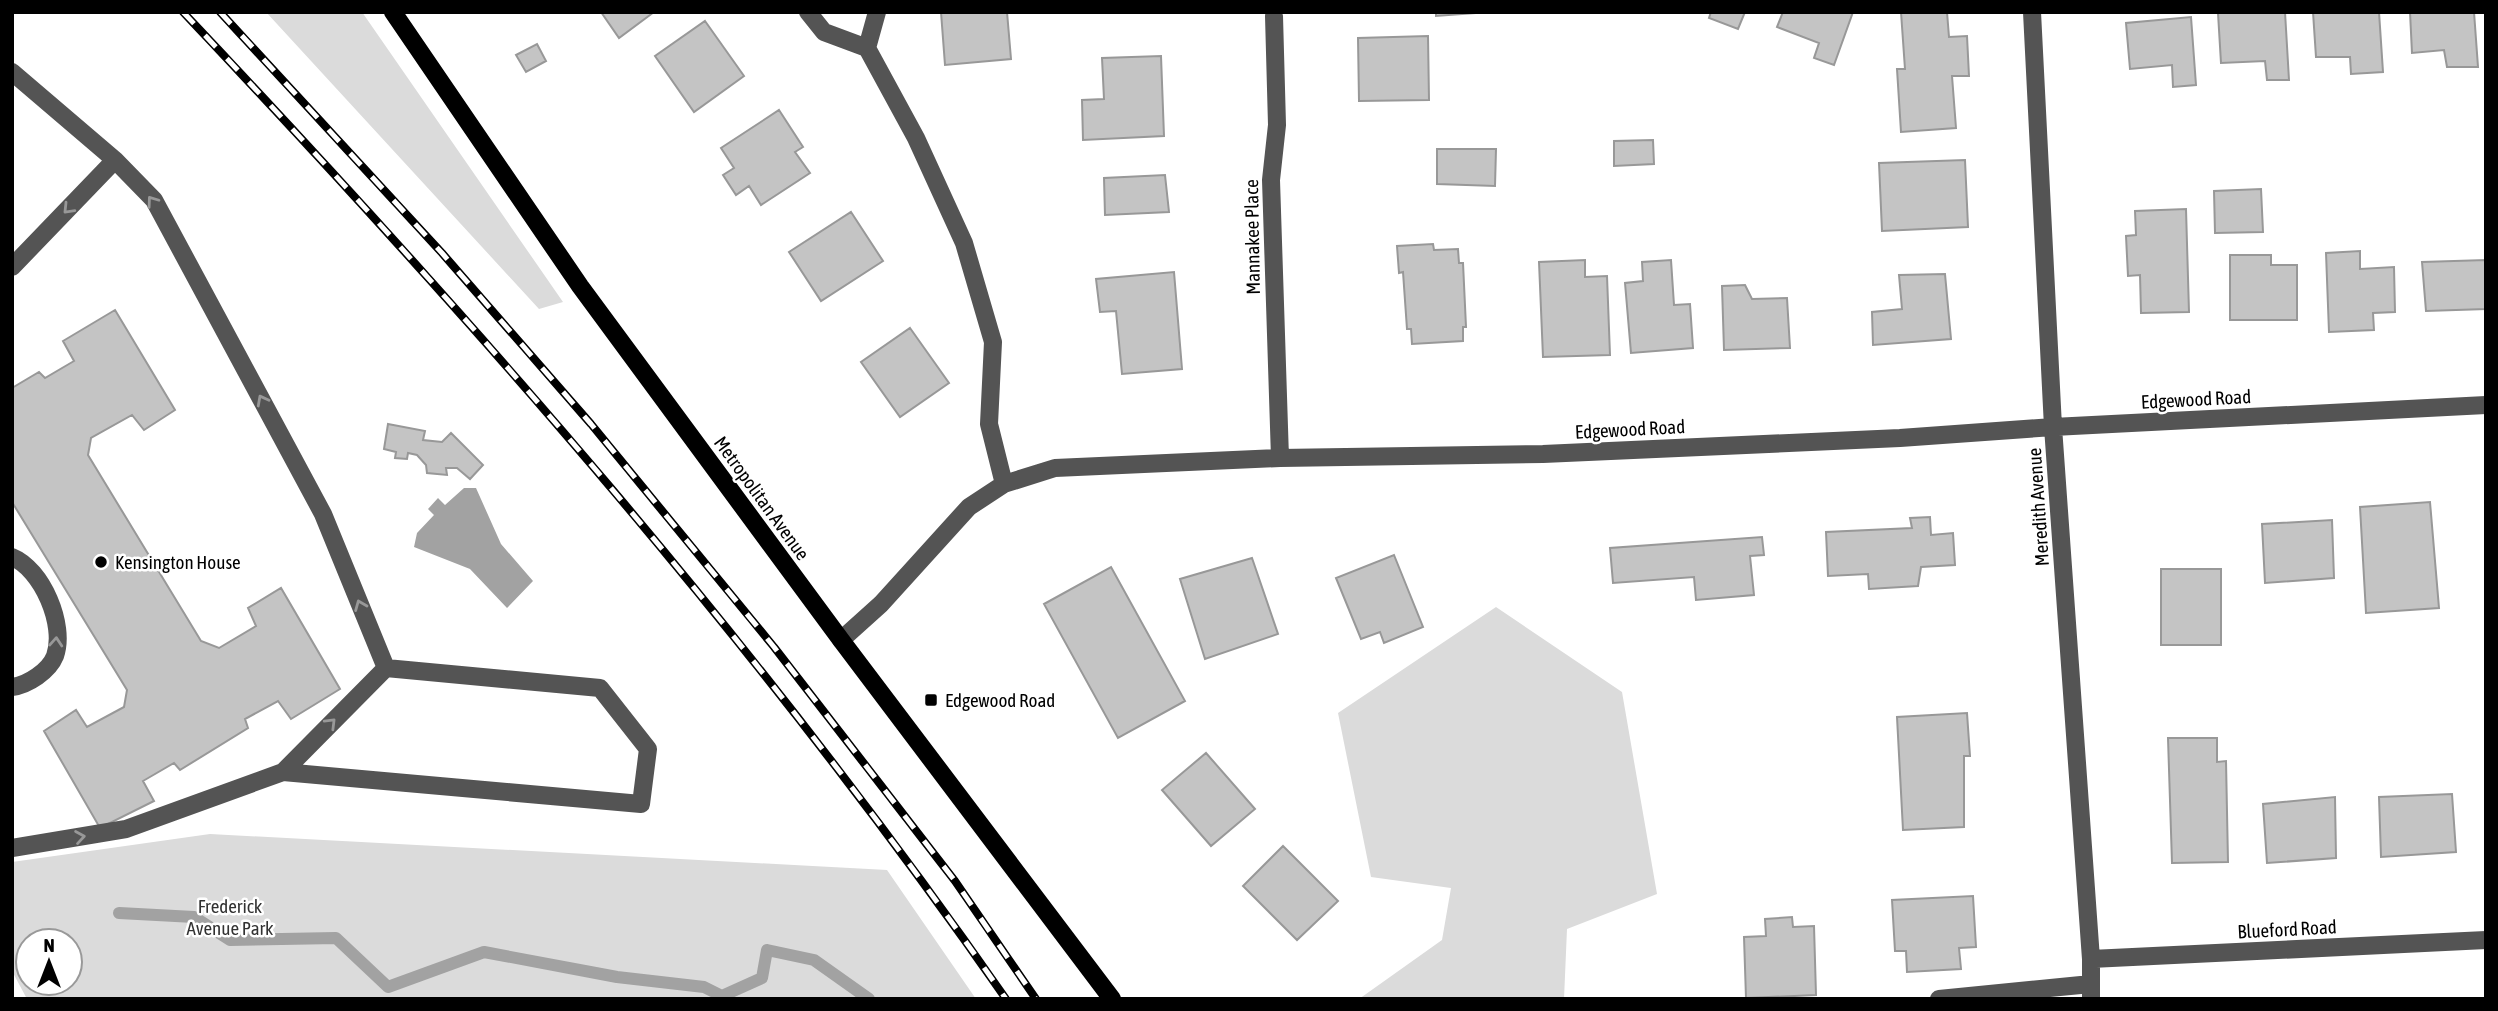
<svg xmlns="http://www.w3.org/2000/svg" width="2498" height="1011" viewBox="0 0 2498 1011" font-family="'Asap Condensed',sans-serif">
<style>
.green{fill:#dbdbdb;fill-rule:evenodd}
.water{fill:#a2a2a2}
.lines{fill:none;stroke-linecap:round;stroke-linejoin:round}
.stream{stroke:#a2a2a2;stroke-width:12}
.building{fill:#c4c4c4;stroke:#989898;stroke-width:2}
.minor{stroke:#545454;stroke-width:18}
.major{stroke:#000;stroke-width:18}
.rail-casing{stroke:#000;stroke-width:8}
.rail{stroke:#fff;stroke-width:5;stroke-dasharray:16;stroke-linecap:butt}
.oneway{stroke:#989898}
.poi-dot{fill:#000;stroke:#fff;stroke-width:2.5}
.labels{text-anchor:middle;stroke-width:5;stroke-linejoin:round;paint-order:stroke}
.street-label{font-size:19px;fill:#000;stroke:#fff}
.poi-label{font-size:19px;fill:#000;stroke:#fff;text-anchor:start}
.park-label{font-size:19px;fill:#323232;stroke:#fff}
</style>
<rect width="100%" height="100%" fill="#fff"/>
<path class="green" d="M266 12H362L563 302 539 309Z
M1496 607 1622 692 1657 894 1567 929 1564 999H1359L1442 940 1451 888 1371 877 1338 713Z
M210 834 887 870 976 999H27L12 971V862ZM70 941V983H28V941Z"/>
<path class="water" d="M464 488H476L501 544 533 581 507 608 470 569 414 547 417 533 434 515 428 509 438 498 445 505Z"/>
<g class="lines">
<path class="stream" d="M119 913 194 917 230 940 336 938 388 987 484 952 617 977 704 987 722 996 762 978 767 950 814 960 869 999"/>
</g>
<path class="building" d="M601 12H654L619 38Z
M941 12H1007L1011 59 945 65Z
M1436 12H1475V13L1436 16Z
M1711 12H1745L1738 29 1709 18Z
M1783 12H1853L1834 65 1814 58 1819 43 1777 27Z
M1901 12H1947L1949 37 1967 36 1969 76H1952L1956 128 1901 132 1897 69H1905Z
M2285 12 2289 80H2267L2265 61 2221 63 2218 13Z
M2313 12H2379L2383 72 2351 74 2350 57H2316Z
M2410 12H2474L2478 67H2447L2444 50 2412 53Z
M2191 17 2196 85 2173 87 2172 65 2130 69 2126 23Z
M705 21 744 76 694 112 655 56Z
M1428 36 1429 100 1359 101 1358 38Z
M537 44 546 61 526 72 516 55Z
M1161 56 1164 136 1083 140 1082 100 1104 99 1102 58Z
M779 110 803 147 795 152 810 173 761 205 749 186 736 195 723 175 734 168 721 148Z
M1653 140 1654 164 1614 166V141Z
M1437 149H1496L1495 186 1437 184Z
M1965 160 1968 227 1882 231 1879 163Z
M1165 175 1169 212 1105 215 1104 178Z
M2261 189 2263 232 2215 233 2214 191Z
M2186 209 2189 312 2141 313 2140 275 2128 276 2126 236 2136 235 2135 211Z
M851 212 883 261 821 301 789 252Z
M1433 244 1434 250 1458 249 1459 263H1463L1466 327H1463V341L1412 344 1411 329H1407L1403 272 1399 273 1397 246Z
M2360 251V269L2394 267 2395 312 2373 313 2374 330 2329 332 2326 253Z
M2230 255H2271V265H2297V320H2230Z
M1585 260V277L1607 276 1610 355 1543 357 1539 262Z
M1671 260 1674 305 1690 304 1693 348 1631 353 1625 283 1643 281 1642 262Z
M2486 260V309L2426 311 2422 262Z
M1174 272 1182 369 1122 374 1116 311 1100 312 1096 279Z
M1945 274 1951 339 1873 345 1872 312 1902 309 1899 275Z
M1745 285 1752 299 1787 298 1790 348 1724 350 1722 286Z
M115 310 175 410 144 430 132 415 91 438 88 455 201 641 219 648 256 626 248 608 281 588 340 689 291 719 278 701 245 719 248 728 180 770 174 763 143 781 154 801 100 828 44 731 76 710 87 727 124 707 127 690 12 502V388L39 372 45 378 74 361 63 341Z
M910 328 949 383 900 417 861 362Z
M388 424 425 431 423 440 442 442 451 433 483 465 470 479 457 468H446L447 475 427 473 426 465 417 455 408 453 407 459 395 458 396 452 384 449Z
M2430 502 2439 608 2366 613 2360 507Z
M1930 517 1931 535 1953 533 1955 565 1921 567 1918 586 1869 589 1868 574 1828 576 1826 532 1912 528 1910 518Z
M2332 520 2334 578 2265 583 2262 524Z
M1762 537 1764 555 1750 556 1754 595 1696 600 1694 577 1613 583 1610 548Z
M1394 555 1423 627 1384 643 1380 632 1361 639 1336 578Z
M1252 558 1278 634 1205 659 1180 579Z
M1111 567 1185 701 1118 738 1044 604Z
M2161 569H2221V645H2161Z
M1967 713 1970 756H1964V827L1903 830 1897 717Z
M2168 738H2217V762L2226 761 2228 862 2172 863Z
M1206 753 1255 809 1211 846 1162 790Z
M2452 794 2456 852 2381 857 2379 797Z
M2335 797 2336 858 2267 863 2263 804Z
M1283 846 1338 901 1297 940 1243 886Z
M1973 896 1976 947 1959 948 1961 969 1907 972 1906 951H1895L1892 900Z
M1792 917 1793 927 1814 926 1816 995 1746 998 1744 937 1766 936 1765 919Z"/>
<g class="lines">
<path class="minor" d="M808 12 824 32 867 48 916 138 964 243 993 342 989 424 1004 484
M2032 12 2053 427 2091 959V999
M1274 16 1277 125 1271 180 1280 458
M867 48 877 12
M12 72 115 160 154 200 323 514 386 668
M12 267 115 160
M12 557C42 569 66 625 55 656 49 671 28 685 12 687
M841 640 881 604 969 507 1004 484 1055 468 1280 458 1543 454 1900 438 2053 427 2486 405
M283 772 641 804 648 749 600 688 386 668
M12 848 126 829 283 772 386 668
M2091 959 2486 940
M1939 999 2091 984"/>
<path class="major" d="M393 12 580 286 841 640 1112 999"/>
<g class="rail-casing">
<path id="rail" d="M183 12C477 323 761 647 1006 999
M220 12 442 253 591 424 774 647 955 881 1036 999"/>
</g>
<use href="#rail" class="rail"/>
</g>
<defs><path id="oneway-chevron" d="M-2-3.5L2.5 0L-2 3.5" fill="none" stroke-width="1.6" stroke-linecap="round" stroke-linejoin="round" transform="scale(1.75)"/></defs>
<g class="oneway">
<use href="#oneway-chevron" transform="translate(152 201) rotate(-126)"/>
<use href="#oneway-chevron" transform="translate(68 209) rotate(134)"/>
<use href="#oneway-chevron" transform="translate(262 400) rotate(-118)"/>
<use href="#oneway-chevron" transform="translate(360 605) rotate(-112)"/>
<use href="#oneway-chevron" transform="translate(56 642) rotate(-86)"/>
<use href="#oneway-chevron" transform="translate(331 723) rotate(-45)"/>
<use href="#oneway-chevron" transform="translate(80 837) rotate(-9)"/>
</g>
<g class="poi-dot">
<circle cx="101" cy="562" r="7"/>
<rect x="924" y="693" width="14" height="14" rx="3.5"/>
</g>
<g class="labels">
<g class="street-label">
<text transform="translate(1252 237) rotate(-91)" y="7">Mannakee Place</text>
<text transform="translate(2196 399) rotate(-3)" y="7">Edgewood Road</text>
<text transform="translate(1630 429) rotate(-3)" y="7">Edgewood Road</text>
<text transform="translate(762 498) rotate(54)" y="7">Metropolitan Avenue</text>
<text transform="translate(2038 507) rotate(-94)" y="7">Meredith Avenue</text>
<text transform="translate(2287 929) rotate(-3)" y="7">Blueford Road</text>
</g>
<g class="poi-label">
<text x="115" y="569">Kensington House</text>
<text x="945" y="707">Edgewood Road</text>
</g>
<g class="park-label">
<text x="230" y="913">Frederick<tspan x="230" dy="22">Avenue Park</tspan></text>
</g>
</g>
<rect width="2498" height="1011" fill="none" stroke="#000000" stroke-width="28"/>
<g transform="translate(49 962)"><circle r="33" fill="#ffffff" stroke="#999999" stroke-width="2"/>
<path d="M0-5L12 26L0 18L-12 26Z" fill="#000000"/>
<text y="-10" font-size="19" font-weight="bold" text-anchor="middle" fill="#000000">N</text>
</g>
</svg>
